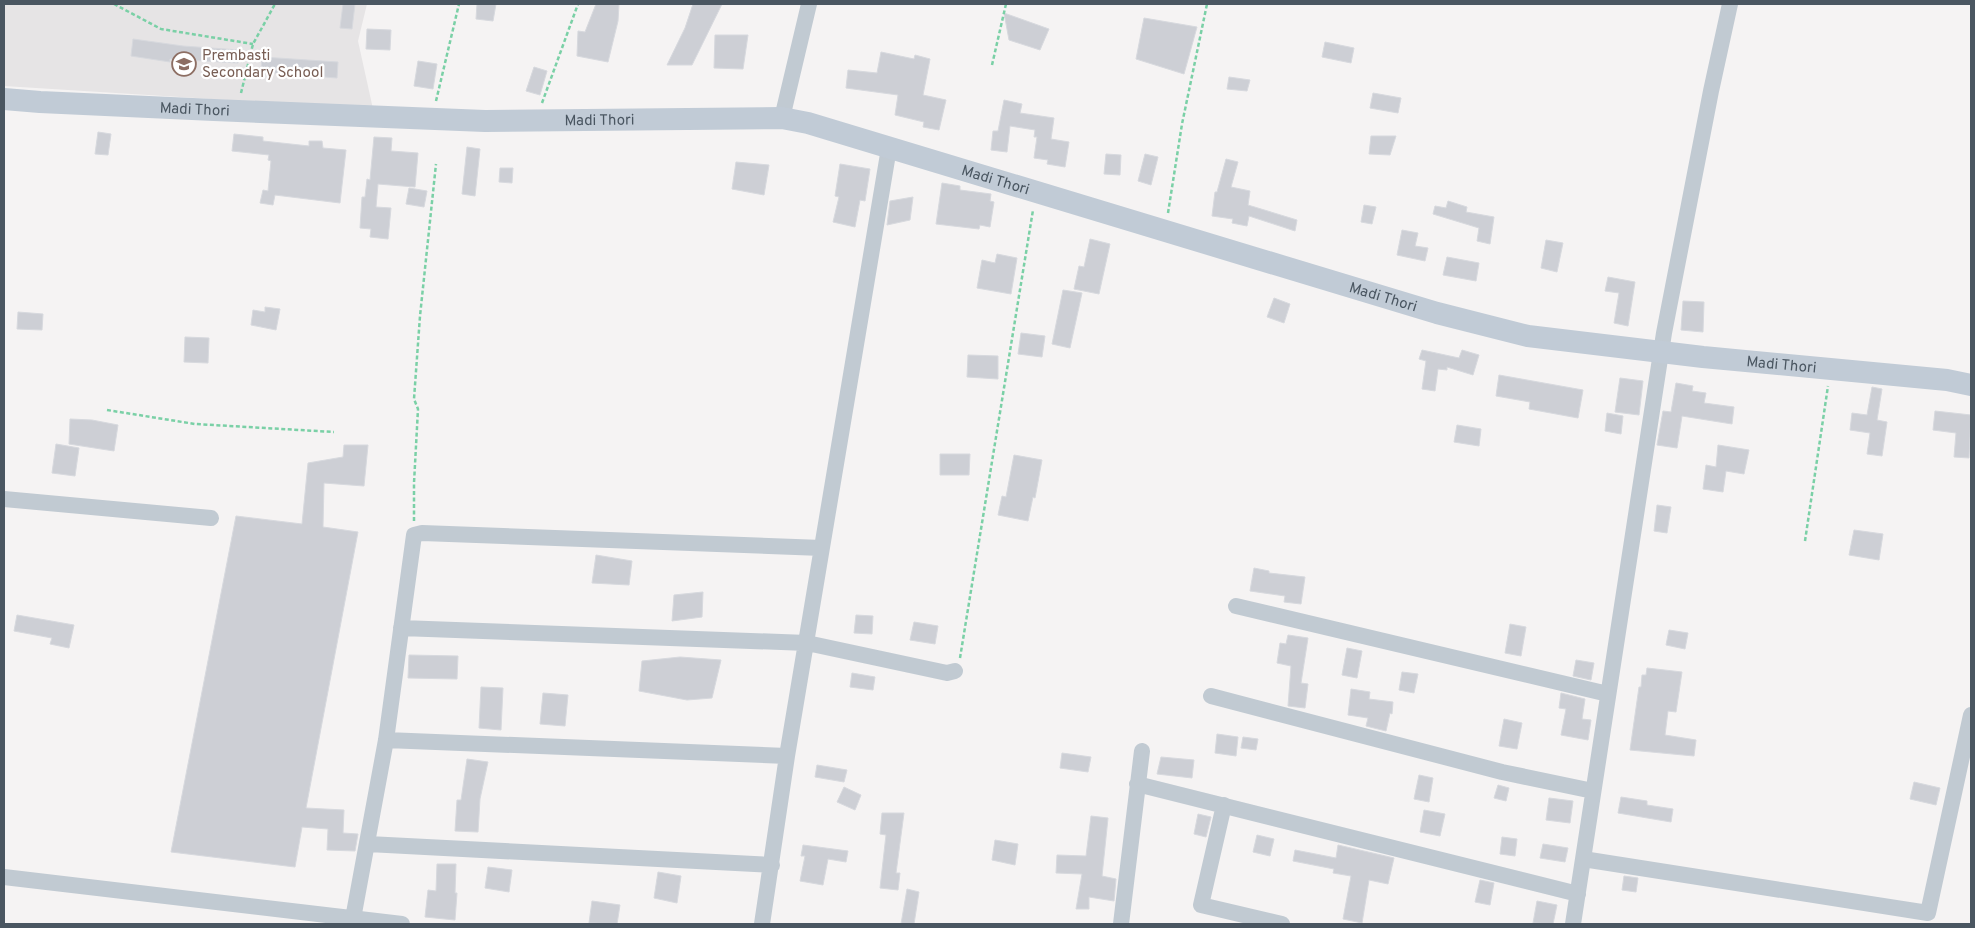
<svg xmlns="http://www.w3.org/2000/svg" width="1975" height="928" viewBox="0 0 1975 928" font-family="Overpass,sans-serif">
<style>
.education{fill:#e6e4e5}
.building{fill:#cdcfd5;stroke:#d7d9de}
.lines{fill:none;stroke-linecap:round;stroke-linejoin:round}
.path{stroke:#7ad0a6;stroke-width:2.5;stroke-dasharray:4 2.5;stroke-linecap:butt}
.street{stroke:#c1cad2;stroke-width:16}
.secondary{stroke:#c1cbd6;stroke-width:22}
.labels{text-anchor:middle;stroke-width:4.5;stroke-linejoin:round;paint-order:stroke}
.education-label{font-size:15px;fill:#785e54;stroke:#fff;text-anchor:start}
.street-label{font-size:15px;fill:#4a5661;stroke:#fff}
</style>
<rect width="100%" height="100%" fill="#f5f3f3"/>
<path class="education" d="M4 4H367L358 41 373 109 4 86Z"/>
<path class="building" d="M343 4H355L352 29 340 28Z
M477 4H496L493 21 476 19Z
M596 4H619L618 21 608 62 577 56 578 31 585 32Z
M693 4H722L692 65H667L685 28Z
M1004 13 1049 29 1040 50 1009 40Z
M1144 18 1197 27 1184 74 1136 59Z
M367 29 391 30 390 50 366 49Z
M715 35H748L743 69 714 68Z
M133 39 183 46 239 50 238 63 170 59V62L131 56Z
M1325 42 1354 48 1351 63 1322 57Z
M881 52 914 59 915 55 930 59 923 95 946 100 939 130 923 127 924 122 895 115 898 95 846 88 848 70 877 73Z
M262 57 338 62 337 78 261 72Z
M418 61 437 64 433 89 414 86Z
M534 67 547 71 540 95 526 91Z
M1229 77 1250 80 1247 91 1227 89Z
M1373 93 1401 98 1398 113 1370 108Z
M1004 100 1022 104 1020 113 1054 118 1051 139 1069 142 1065 167 1047 164 1048 160 1034 158 1037 137H1034L1035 130 1010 126 1007 152 991 150 993 131H998Z
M98 132 111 134 108 155 95 154Z
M234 134 263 137V141L309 146V141H322L323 148 346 150 340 203 275 195 273 205 260 203 263 190 268 191 271 161 268 160 269 155 232 151Z
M1371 136H1396L1390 155 1369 154Z
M374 137 392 138 391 151 418 153 415 187 378 184 376 207 391 208 388 239 370 237 371 229 360 228 362 197H365L367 179 370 180Z
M467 147 480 149 475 196 462 194Z
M1106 154 1121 155 1120 175 1104 174Z
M1145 154 1158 157 1151 185 1138 181Z
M1226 159 1238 162 1231 187 1250 191 1248 205 1297 220 1295 231 1249 216 1247 226 1232 223 1233 219 1212 216 1215 192H1217Z
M736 162 769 165 764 195 732 189Z
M840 164 870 169 865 201 860 200 855 227 833 222 839 197 835 196Z
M500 168H513L512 183 499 182Z
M942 183 960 186V190L991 194 990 201 994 202 990 227 980 225 979 229 936 224Z
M409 188 427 191 424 207 406 204Z
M913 197 910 220 887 225 890 201Z
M1448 201 1467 207 1466 212 1494 217 1490 244 1477 241 1479 228 1433 214 1435 206 1446 208Z
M1364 205 1376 207 1372 224 1361 222Z
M1402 230 1418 233 1415 246 1428 248 1425 261 1397 255Z
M1090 239 1110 244 1099 294 1074 289 1079 266 1084 267Z
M1546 240 1563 243 1557 272 1541 268Z
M997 254 1017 258 1011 294 977 288 982 260 995 263Z
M1447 257 1479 263 1476 281 1443 275Z
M1608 277 1635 282 1628 326 1614 323 1619 293 1605 291Z
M1063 290 1082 293 1070 348 1052 344Z
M1274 298 1290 304 1284 323 1267 317Z
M1683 301 1704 302 1703 332 1681 330Z
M265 307 280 309 276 330 251 325 253 310 265 312Z
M18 312 43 314 42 330 17 329Z
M1021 333 1045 336 1042 357 1018 354Z
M185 337 209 338 208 363 184 362Z
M1422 350 1459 358 1462 350 1479 355 1473 375 1447 367V370L1438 369 1435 391 1422 389 1426 361 1419 359Z
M968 355 998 356V379L967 377Z
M1499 375 1583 390 1578 418 1529 409 1530 402 1496 396Z
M1620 378 1643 381 1639 415 1615 412Z
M1676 383 1693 386 1692 391 1706 393 1704 403 1734 407 1732 424 1682 416 1677 448 1657 445 1663 411 1671 412Z
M1872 387 1882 389 1877 420 1887 422 1882 456 1867 454 1870 433 1850 430 1852 413 1867 415Z
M1935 411 1971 415 1969 458 1954 457 1956 433 1933 430Z
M1607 413 1623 416 1621 434 1605 431Z
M70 419 92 420 118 425 114 451 69 444Z
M1457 425 1481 429 1479 446 1454 442Z
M56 444 79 448 75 476 52 473Z
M344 445H368L364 486 324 483 323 527 358 532 306 808 344 810 343 833 358 834 355 851 327 850 328 829 302 827 295 867 171 852 236 516 302 524 308 463 343 457Z
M1718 445 1749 450 1744 474 1726 471 1723 492 1703 489 1706 465 1716 467Z
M940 454H970L969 475H940Z
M1014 455 1042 460 1035 498 1033 497 1028 521 998 515 1002 496 1006 497Z
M1657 505 1671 507 1667 533 1654 531Z
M1854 530 1883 534 1879 560 1849 555Z
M596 555 632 561 629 585 592 583Z
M1254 568 1269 571V573L1305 577 1301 604 1284 602 1285 596 1250 591Z
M703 592 702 617 672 621 674 595Z
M17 615 74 625 69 648 50 644 52 638 14 631Z
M856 615 873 616 872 634 854 633Z
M914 622 938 626 935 644 910 640Z
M1510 624 1526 627 1521 656 1505 653Z
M1669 630 1688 633 1685 649 1666 645Z
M1288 635 1308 638 1301 683 1308 684 1305 708 1288 706 1291 666 1277 663 1280 643 1286 644Z
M1347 648 1362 651 1357 678 1342 675Z
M409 655 458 656 457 679 408 678Z
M680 657 721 660 712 698 687 700 639 691 642 661Z
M1576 660 1594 663 1591 680 1573 676Z
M1647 668 1682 672 1676 712 1668 711 1665 735 1696 740 1694 756 1630 750 1639 687H1641L1642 675H1646Z
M1402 672 1418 674 1414 693 1399 690Z
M852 673 875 677 873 690 850 687Z
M481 687 503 688 501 730 479 728Z
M1351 689 1370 692 1369 699 1393 702 1392 714 1390 713 1386 731 1366 726 1368 718 1348 715Z
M543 693 568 695 565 726 540 724Z
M1561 693 1585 699 1582 719 1591 720 1588 740 1561 735 1566 709 1559 708Z
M1504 719 1522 723 1517 749 1499 746Z
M1217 734 1238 737 1236 756 1215 753Z
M1243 737 1258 739 1256 750 1241 748Z
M1062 753 1091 757 1088 772 1060 768Z
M1161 757 1194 760 1192 778 1157 774Z
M467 759 488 762 480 799 478 832 455 831 457 800H461Z
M817 765 847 770 844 782 815 777Z
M1419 775 1433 778 1429 802 1414 799Z
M1914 782 1940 788 1936 805 1910 799Z
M1498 785 1509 788 1506 801 1494 798Z
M844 787 861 795 855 810 837 802Z
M1621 797 1647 801V805L1673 809 1671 822 1618 813Z
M1549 798 1573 801 1570 823 1546 820Z
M1424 810 1445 814 1440 836 1420 832Z
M882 813H904L896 873H900L898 890 880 888 886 835 880 834Z
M1198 814 1211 817 1206 837 1194 834Z
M1091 816 1108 818 1102 876 1116 879 1114 901 1089 897V909H1076L1082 874 1056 873 1057 855 1086 856Z
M1257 835 1274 839 1270 856 1253 852Z
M1502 837 1517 839 1515 856 1500 854Z
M995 840 1018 844 1015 865 992 860Z
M1543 844 1568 848 1565 862 1540 858Z
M803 845 848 851 846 862 828 859 823 885 800 881 805 856H801Z
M1338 845 1394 858 1388 884 1369 880 1362 923 1343 919 1351 876 1333 873 1334 869 1293 861 1295 850 1336 858Z
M437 864H456L455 893H457L455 920 425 917 428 890 436 891Z
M488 867 512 870 509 892 485 888Z
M658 872 681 876 677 903 654 898Z
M1624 876 1638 878 1636 892 1622 890Z
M1480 880 1494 883 1490 905 1475 902Z
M907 889 919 892 914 924H901Z
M592 901 620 905 617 924 589 923Z
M1537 901 1557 905 1553 924 1533 923Z"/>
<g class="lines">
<path class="path" d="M114 4 161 29 253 44
M992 65 1006 4
M241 93 253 44 275 4
M436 101 459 4
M542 103 578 4
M1168 213 1182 124 1207 4
M107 410 195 424 334 432
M414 521V483L418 409 414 399 420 316 436 164
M1805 541 1828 386
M960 658 1033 210"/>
<path class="street" d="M782 118 809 4
M4 499 211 518
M1236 606 1608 694
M401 628 807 643 947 673 955 671
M1211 696 1502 772 1593 791
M386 740 787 756
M1137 784 1578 894
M1224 805 1201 905 1282 924
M368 844 772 865
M1583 859 1928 913 1971 715
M4 877 402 924
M352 924 386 740 414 535 422 533 822 548
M762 924 787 756 889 148
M1121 924 1142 751
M1573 924 1664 333 1711 91 1730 4"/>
<path class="secondary" id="s1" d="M4 99 40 102 214 110 485 121 782 118 808 123 1437 313 1528 336 1703 357 1947 380 1971 385"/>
</g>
<defs>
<g id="school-ring" transform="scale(1.25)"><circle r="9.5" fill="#fff" stroke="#8d6e63" stroke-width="1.5"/><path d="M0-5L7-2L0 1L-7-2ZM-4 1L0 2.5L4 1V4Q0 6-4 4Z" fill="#8d6e63"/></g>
</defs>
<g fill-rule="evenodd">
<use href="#school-ring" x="184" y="64"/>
</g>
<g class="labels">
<g class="education-label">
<text x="202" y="60">Prembasti<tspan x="202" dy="17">Secondary School</tspan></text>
</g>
<g class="street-label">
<text dy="5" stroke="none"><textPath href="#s1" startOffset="191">Madi Thori</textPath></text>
<text dy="5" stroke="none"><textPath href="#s1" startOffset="596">Madi Thori</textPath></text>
<text dy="5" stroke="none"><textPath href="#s1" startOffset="1001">Madi Thori</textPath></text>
<text dy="5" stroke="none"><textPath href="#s1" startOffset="1406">Madi Thori</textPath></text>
<text dy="5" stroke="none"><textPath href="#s1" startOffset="1811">Madi Thori</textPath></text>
</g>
</g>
<rect width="1975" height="928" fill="none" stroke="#4a5661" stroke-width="10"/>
</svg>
